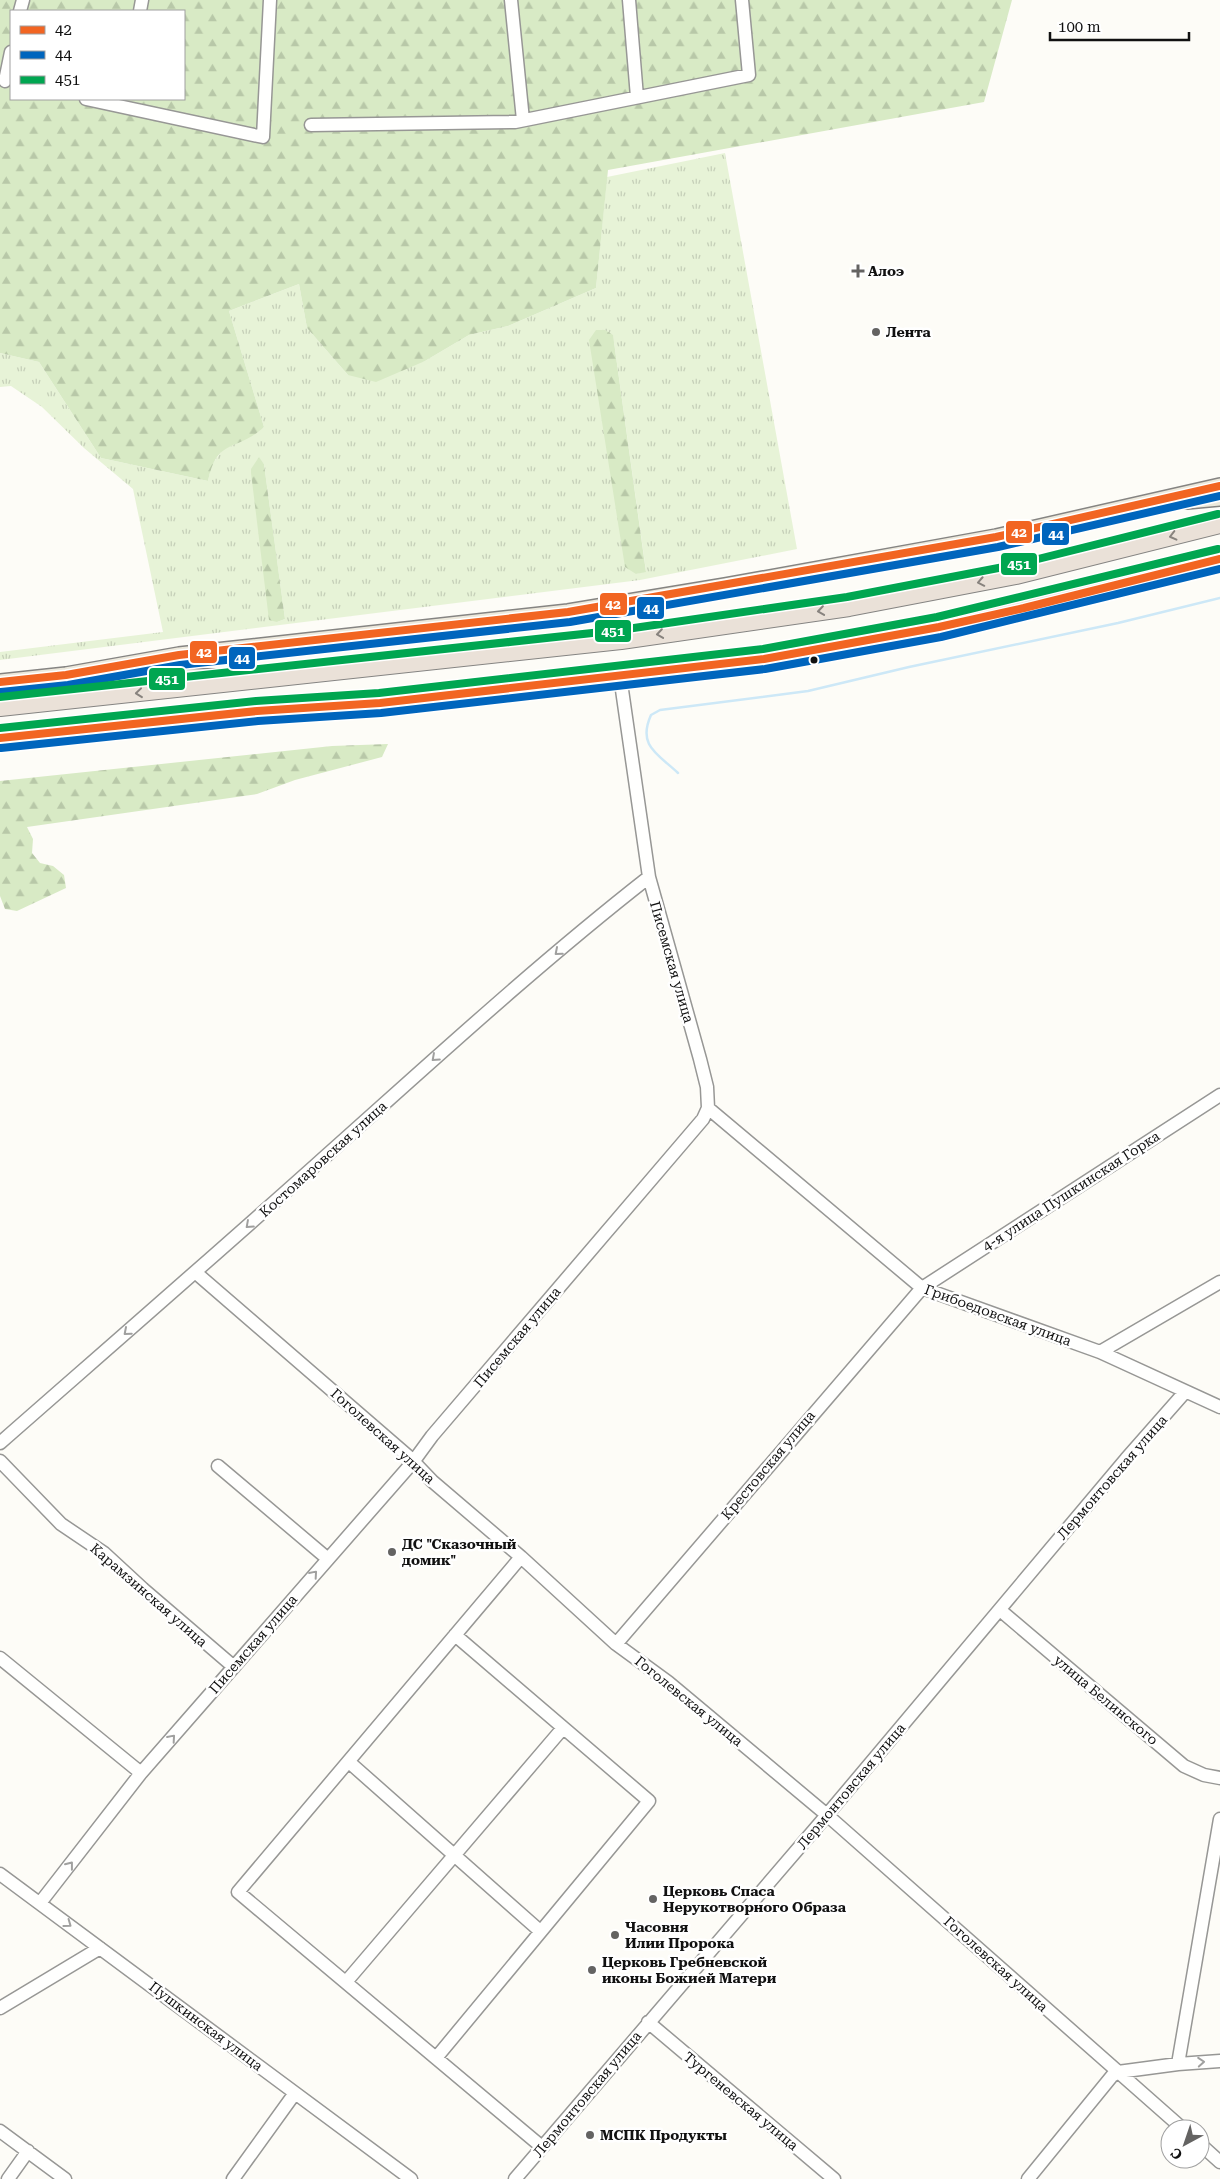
<svg xmlns="http://www.w3.org/2000/svg" width="1220" height="2179" viewBox="0 0 1220 2179" font-family="'Roboto Serif',serif">
<style>
.grass{fill:url(#grass-tufts);fill-rule:evenodd}
.forest{fill:url(#forest-firs);fill-rule:evenodd}
.lines{fill:none;stroke-linecap:round;stroke-linejoin:round}
.stream{stroke:#cde8f7;stroke-width:2.5}
.minor-casing{stroke:#979795;stroke-width:15}
.major-casing{stroke:#858482;stroke-width:18}
.highway-casing{stroke:#858482;stroke-width:20}
.minor{stroke:#fffffe;stroke-width:12}
.major{stroke:#ede9dc;stroke-width:15}
.highway{stroke:#eae1d8;stroke-width:18}
.bus-1-casing{stroke:#fff;stroke-width:11}
.bus-2-casing{stroke:#fff;stroke-width:11}
.bus-3-casing{stroke:#fff;stroke-width:11}
.bus-1{stroke:#f26522;stroke-width:8}
.bus-2{stroke:#0065bd;stroke-width:8}
.bus-3{stroke:#00a651;stroke-width:8}
.oneway{stroke:#88837e}
.oneway2{stroke:#a0a09f}
.poi-dot{fill:#646362;stroke:#fff;stroke-width:2}
.bus-dot{fill:#111;stroke:#fff;stroke-width:2}
.labels{text-anchor:middle;stroke-width:5;stroke-linejoin:round;paint-order:stroke}
.poi-label{font-size:14px;font-weight:bold;fill:#111;stroke:#fff;text-anchor:start}
.street-label{font-size:14px;fill:#111;stroke:#fff}
.line-badge{stroke:#fff;stroke-width:2}
.badge-label{font-size:14px;text-anchor:middle;font-weight:bold;fill:#fff}
</style>
<defs>
<pattern id="grass-tufts" width="24" height="20" patternUnits="userSpaceOnUse" patternTransform="scale(1.25)"><rect width="24" height="20" fill="#e7f3d7"/><path d="M3 7l-1-3M5 7V3M7 7l1-3M15 17l-1-3M17 17v-4M19 17l1-3" fill="none" stroke="#c5cfb8"/></pattern>
<pattern id="forest-firs" width="22" height="20" patternUnits="userSpaceOnUse" patternTransform="scale(1.25)"><rect width="22" height="20" fill="#d8eac5"/><path d="M5 1l3.5 6h-7zM16 11l3.5 6h-7z" fill="#b8c8a8"/></pattern>
</defs>
<rect width="100%" height="100%" fill="#fdfcf7"/>
<path class="grass" d="M725 153 797 549 640 580 0 660V652L163 632 133 489 84 448 42 407 11 386 0 387V353L39 362 101 458 208 481 211 466 224 448 233 445 264 427 229 311 299 284 307 328 348 375 425 361 469 335 508 326 596 288 607 177ZM613 335 646 571 636 574ZM259 458 264 464 285 619 277 622Z"/>
<path class="forest" d="M0 0H1012L984 102 608 170 596 288 508 326 469 335 425 361 376 382 348 375 307 328 299 284 229 311 264 427C237 452 217 437 208 481L101 458 39 362 0 353ZM11 11H184V99H11Z
M596 330H605L613 335 646 572 636 574 625 567 589 340Z
M259 457 264 464 285 619 277 622 269 620 251 473V469Z
M388 744 382 757 295 780 257 794 27 827 33 839 32 853 40 863 53 866 64 875 66 888 17 911 5 909 0 896V781L332 746Z"/>
<g class="lines">
<path class="stream" d="M678 773C658 754 637 746 651 715L660 710 808 691 909 667 1118 623 1220 598"/>
<g class="minor-casing">
<path id="minor" d="M511 0 523 120
M629 0 637 97
M20 11 23 0
M140 11 142 0
M5 81 11 52
M86 99 263 137 270 0
M311 125 515 122 749 75 742 0
M708 1108 922 1288 1100 1352 1220 1407
M195 1272 409 1457 432 1481 521 1557 616 1644 668 1682 827 1815 1183 2129
M1100 1352 1220 1282
M0 1443C106 1350 213 1257 318 1163 427 1066 534 967 649 877
M0 1461 61 1524 104 1553 143 1589 234 1667
M218 1466 328 1559
M521 1557 238 1892 542 2147
M1000 1610 1184 1766 1204 1775 1220 1778
M616 1644 922 1288 1220 1095
M0 1658 141 1773
M349 1762 540 1931
M0 1874 411 2179
M40 1903 141 1773 413 1462 432 1436 703 1119 708 1108 707 1087 700 1059 649 877 620 676
M346 1982 563 1728
M0 2008 100 1948
M648 2022 834 2179
M436 2058 649 1801 455 1635
M1178 2064 1220 1819
M0 2131 65 2179
M1200 2144 1220 2162
M8 2179 28 2151
M233 2179 295 2093
M515 2179 821 1822 1126 1459 1185 1392
M1028 2179 1112 2076 1118 2072 1178 2064 1220 2061"/>
</g>
<g class="major-casing">
<path id="major" d="M1187 501 1220 498
M100 676 214 677
M0 682 66 675 179 655 568 612 725 586 996 537 1220 486"/>
</g>
<g class="highway-casing">
<path id="highway" d="M0 707 621 640 849 607 1016 575 1220 524
M0 738 257 711 380 703 764 659 939 627 1024 608 1220 559"/>
</g>
<use href="#minor" class="minor"/>
<use href="#major" class="major"/>
<use href="#highway" class="highway"/>
<g class="bus-1-casing">
<path id="bus-1" d="M0 682 66 675 179 655 568 612 996 537 1220 486
M0 738 257 711 380 703 764 659 939 627 1024 608 1220 559"/>
</g>
<g class="bus-2-casing">
<path id="bus-2" d="M1 692 68 685 180 665 570 622 998 547 1220 496
M1 748 258 721 381 713 765 669 941 637 1220 569"/>
</g>
<g class="bus-3-casing">
<path id="bus-3" d="M0 697 620 630 847 597 1014 565 1218 514
M0 728 256 701 379 693 763 649 937 617 1218 549"/>
</g>
<use href="#bus-1" class="bus-1"/>
<use href="#bus-2" class="bus-2"/>
<use href="#bus-3" class="bus-3"/>
</g>
<defs><path id="oneway-chevron" d="M-2-3.5L2.5 0L-2 3.5" fill="none" stroke-width="1.6" stroke-linecap="round" stroke-linejoin="round" transform="scale(1.25)"/></defs>
<g class="oneway">
<use href="#oneway-chevron" transform="translate(1173 536) rotate(166)"/>
<use href="#oneway-chevron" transform="translate(981 582) rotate(169)"/>
<use href="#oneway-chevron" transform="translate(821 611) rotate(172)"/>
<use href="#oneway-chevron" transform="translate(660 634) rotate(172)"/>
<use href="#oneway-chevron" transform="translate(139 693) rotate(174)"/>
</g>
<g class="oneway2">
<use href="#oneway-chevron" transform="translate(558 952) rotate(139)"/>
<use href="#oneway-chevron" transform="translate(435 1058) rotate(138)"/>
<use href="#oneway-chevron" transform="translate(249 1225) rotate(138)"/>
<use href="#oneway-chevron" transform="translate(127 1332) rotate(139)"/>
<use href="#oneway-chevron" transform="translate(314 1574) rotate(-49)"/>
<use href="#oneway-chevron" transform="translate(172 1738) rotate(-49)"/>
<use href="#oneway-chevron" transform="translate(70 1865) rotate(-52)"/>
<use href="#oneway-chevron" transform="translate(68 1924) rotate(36)"/>
<use href="#oneway-chevron" transform="translate(1201 2062) rotate(-4)"/>
</g>
<g class="poi-dot">
<path d="M855.5 263.5h5v5h5v5h-5v5h-5v-5h-5v-5h5z"/>
<circle cx="876" cy="332" r="5"/>
<circle cx="392" cy="1552" r="5"/>
<circle cx="653" cy="1899" r="5"/>
<circle cx="615" cy="1935" r="5"/>
<circle cx="592" cy="1970" r="5"/>
<circle cx="590" cy="2135" r="5"/>
</g>
<circle class="bus-dot" cx="814" cy="660" r="4.5"/>
<g class="labels">
<g class="poi-label">
<text x="868" y="276">Алоэ</text>
<text x="886" y="337">Лента</text>
<text x="402" y="1549">ДС "Сказочный<tspan x="402" dy="16">домик"</tspan></text>
<text x="663" y="1896">Церковь Спаса<tspan x="663" dy="16">Нерукотворного Образа</tspan></text>
<text x="625" y="1932">Часовня<tspan x="625" dy="16">Илии Пророка</tspan></text>
<text x="602" y="1967">Церковь Гребневской<tspan x="602" dy="16">иконы Божией Матери</tspan></text>
<text x="600" y="2140">МСПК Продукты</text>
</g>
<g class="street-label">
<text transform="translate(672 962) rotate(74)" y="5">Писемская улица</text>
<text transform="translate(323 1159) rotate(-42)" y="5">Костомаровская улица</text>
<text transform="translate(1071 1191) rotate(-33)" y="5">4-я улица Пушкинская Горка</text>
<text transform="translate(998 1315) rotate(20)" y="5">Грибоедовская улица</text>
<text transform="translate(517 1337) rotate(-50)" y="5">Писемская улица</text>
<text transform="translate(383 1436) rotate(42)" y="5">Гоголевская улица</text>
<text transform="translate(768 1465) rotate(-50)" y="5">Крестовская улица</text>
<text transform="translate(1112 1477) rotate(-49)" y="5">Лермонтовская улица</text>
<text transform="translate(149 1595) rotate(41)" y="5">Карамзинская улица</text>
<text transform="translate(253 1644) rotate(-49)" y="5">Писемская улица</text>
<text transform="translate(1106 1700) rotate(40)" y="5">улица Белинского</text>
<text transform="translate(689 1701) rotate(39)" y="5">Гоголевская улица</text>
<text transform="translate(851 1786) rotate(-50)" y="5">Лермонтовская улица</text>
<text transform="translate(996 1964) rotate(42)" y="5">Гоголевская улица</text>
<text transform="translate(206 2026) rotate(37)" y="5">Пушкинская улица</text>
<text transform="translate(587 2094) rotate(-50)" y="5">Лермонтовская улица</text>
<text transform="translate(741 2101) rotate(40)" y="5">Тургеневская улица</text>
</g>
</g>
<g class="line-badge">
<rect x="1005" y="520" width="28" height="24" rx="5" fill="#f26522"/>
<rect x="1041" y="522" width="29" height="24" rx="5" fill="#0065bd"/>
<rect x="1000" y="552" width="38" height="24" rx="5" fill="#00a651"/>
<rect x="599" y="592" width="29" height="24" rx="5" fill="#f26522"/>
<rect x="636" y="596" width="29" height="24" rx="5" fill="#0065bd"/>
<rect x="594" y="619" width="38" height="24" rx="5" fill="#00a651"/>
<rect x="189" y="640" width="29" height="24" rx="5" fill="#f26522"/>
<rect x="228" y="646" width="28" height="24" rx="5" fill="#0065bd"/>
<rect x="148" y="667" width="38" height="24" rx="5" fill="#00a651"/>
</g>
<g class="badge-label">
<text x="1019" y="537">42</text>
<text x="1056" y="539">44</text>
<text x="1019" y="569">451</text>
<text x="613" y="609">42</text>
<text x="651" y="613">44</text>
<text x="613" y="636">451</text>
<text x="204" y="657">42</text>
<text x="242" y="663">44</text>
<text x="167" y="684">451</text>
</g>
<rect x="10" y="10" width="175" height="90" fill="#ffffff" stroke="#a0a0a0"/>
<rect x="20" y="26" width="25" height="8" fill="#f26522" stroke="#a0a0a0"/>
<text x="55" y="35" font-size="15" fill="#111111">42</text>
<rect x="20" y="51" width="25" height="8" fill="#0065bd" stroke="#a0a0a0"/>
<text x="55" y="60" font-size="15" fill="#111111">44</text>
<rect x="20" y="76" width="25" height="8" fill="#00a651" stroke="#a0a0a0"/>
<text x="55" y="85" font-size="15" fill="#111111">451</text>
<g transform="translate(1185 2144) rotate(220)"><circle r="24" fill="#ffffff" stroke="#a0a0a0"/>
<path d="M0-4L9 19L0 12L-9 19Z" fill="#646362"/>
<text y="-8" font-size="14" font-weight="bold" text-anchor="middle" fill="#111111">С</text>
</g>
<path d="M1050 32v8h139v-8" fill="none" stroke="#111111" stroke-width="2.5"/>
<text x="1058" y="32" font-size="15" fill="#111111" stroke="#ffffff" stroke-width="4" paint-order="stroke">100 m</text>
</svg>
